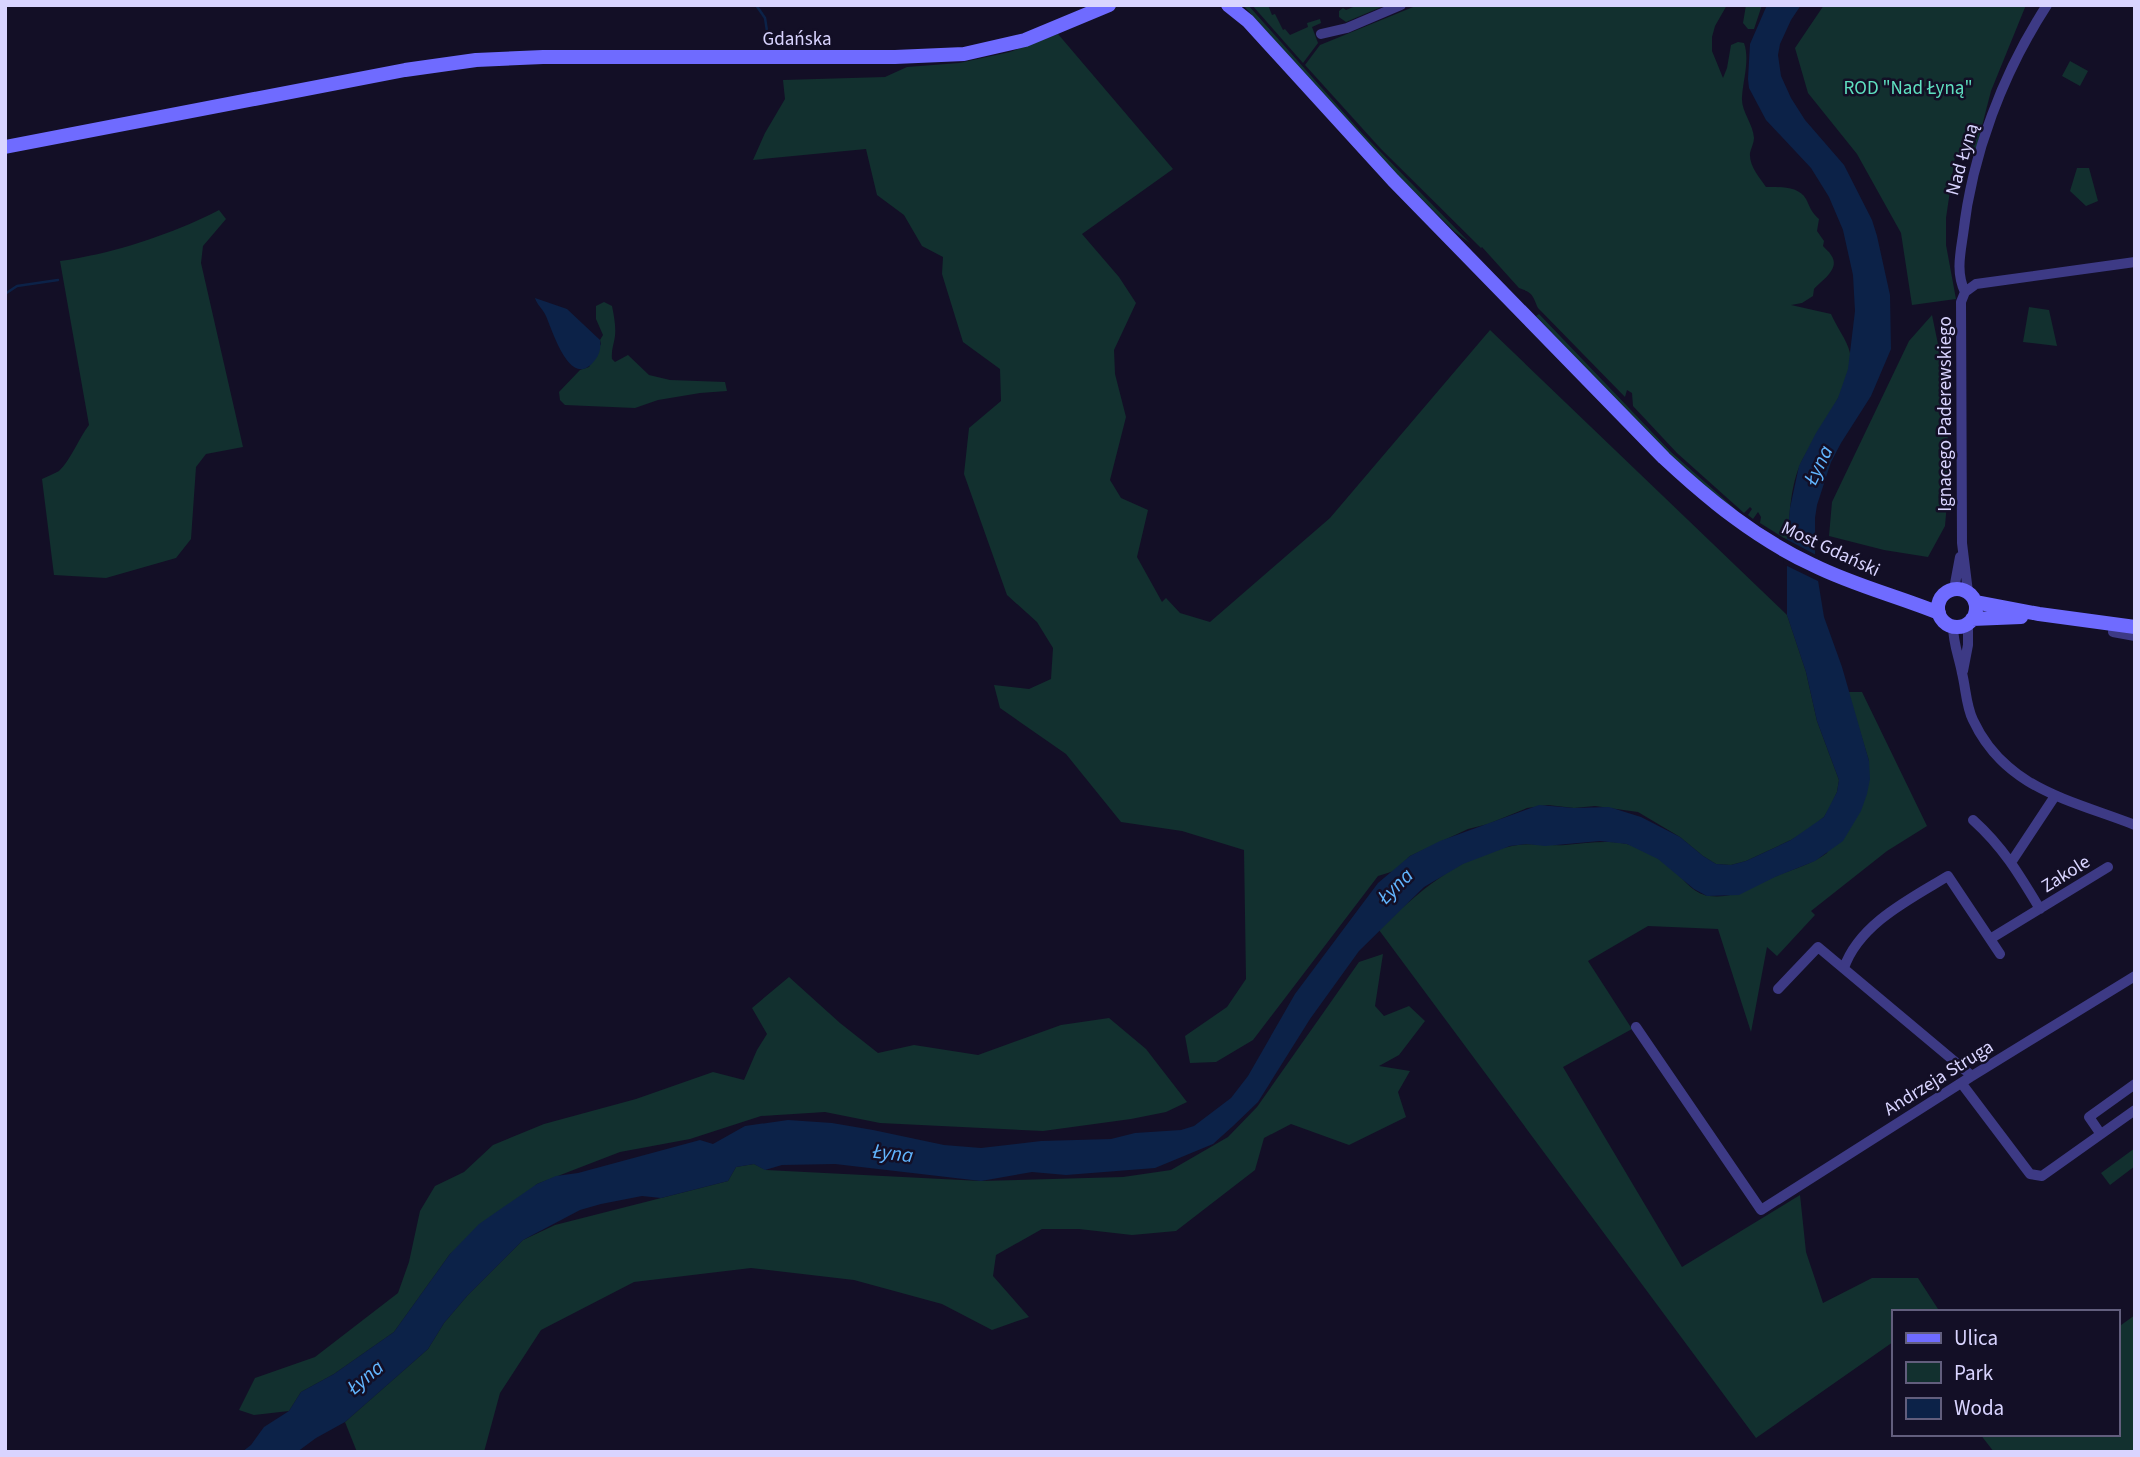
<svg xmlns="http://www.w3.org/2000/svg" width="2140" height="1457" viewBox="0 0 2140 1457" font-family="'Source Sans 3',sans-serif">
<style>
.green{fill:#12302f}
.water{fill:#0c2248}
.pier{fill:#130f26}
.lines{fill:none;stroke-linecap:round;stroke-linejoin:round}
.stream{stroke:#0c2248;stroke-width:2.5}
.street{stroke:#3d3a85;stroke-width:10}
.secondary{stroke:#6f6bff;stroke-width:14}
.labels{text-anchor:middle;stroke-width:5;stroke-linejoin:round;paint-order:stroke}
.street-label{font-size:19px;fill:#d9d4ff;stroke:#130f26}
.park-label{font-size:19px;fill:#5fe0c0;stroke:#130f26}
.water-label{font-size:21px;font-style:italic;fill:#62b6ff;stroke:#130f26}
</style>
<rect width="100%" height="100%" fill="#130f26"/>
<path class="green" d="M1243 5H1248L1362 133 1470 243 1455 232 1379 157Z
M1252 5H1268L1272 15 1275 14 1283 30 1285 29 1290 35 1308 27 1307 23 1320 19 1321 23 1312 27 1318 43 1303 63Z
M1358 5H1386L1346 22 1339 17V11L1343 8 1346 10Z
M1418 5H1727L1715 26 1712 37V51L1723 78 1727 68 1731 45 1738 42 1744 43C1750 60 1743 80 1742 97 1741 112 1753 123 1754 138 1754 143 1751 148 1750 153 1749 166 1759 177 1766 187 1779 187 1799 186 1806 199 1810 207 1811 212 1819 219L1817 231 1824 241 1823 246C1825 249 1829 251 1831 255 1841 269 1822 280 1814 289L1813 296 1802 303 1791 305 1831 314C1836 326 1847 340 1850 353 1857 381 1812 438 1800 465 1790 488 1790 515 1787 540L1760 523 1761 517 1758 512 1753 519 1748 515 1752 509 1750 507 1744 513 1677 453 1633 406 1632 393 1627 390 1625 397 1538 308C1532 294 1533 293 1519 288L1482 247 1481 248 1381 149 1305 65 1320 45Z
M1746 5H1762L1754 29H1748L1743 23Z
M1824 5H2026L1991 91 1975 153 1955 157 1946 218V245L1956 299 1912 305 1901 233 1857 154 1808 93 1795 48Z
M1058 34 1173 169 1082 234 1119 277 1136 303 1114 350 1115 374 1126 417 1110 480 1121 498 1148 510 1137 557 1162 602 1166 598 1180 613 1210 622 1330 518 1490 330 1787 615 1806 672 1817 721 1839 780 1837 792 1830 807 1824 817 1811 828 1791 840 1746 861 1731 865 1716 864 1703 856 1680 837 1638 812 1595 806 1574 808 1548 805 1527 808 1488 824 1468 829 1410 856 1394 871 1378 876 1253 1040 1216 1062 1190 1063 1185 1036 1227 1007 1246 979 1244 850 1182 831 1121 822 1066 754 1000 708 994 685 1029 689 1051 679 1053 648 1037 622 1007 595 964 474 969 428 1001 401 1000 369 963 342 942 274 943 257 922 246 904 215 877 195 866 149 753 160 765 133 785 99 783 80 885 77 907 67 959 63 1010 52Z
M2070 61 2088 71 2080 86 2062 76Z
M2077 168H2089L2098 201 2086 206 2070 191Z
M219 210 226 219 203 246 201 263 243 447 206 454 196 467 191 539 176 558 106 578 54 575 42 479C48 476 54 474 59 471 70 461 79 438 89 425L60 261C112 254 173 234 219 210Z
M604 302 612 306C614 316 616 326 615 336 614 344 611 350 612 359L615 362 628 355 649 375 670 380 725 382 727 391 700 393 658 400 635 408 565 405 560 400 559 392 580 370 589 367 601 344 600 340 603 335 596 319V306Z
M2029 307 2049 310 2057 346 2023 342Z
M1539 314 1671 452 1742 515 1714 496 1657 444 1536 316Z
M1932 315 1939 349 1951 389 1947 448 1948 491 1945 526 1928 557 1884 550 1829 536 1832 502 1909 341Z
M1848 692H1862L1927 826 1887 851 1811 911 1815 915 1777 956 1767 947 1751 1032 1718 929 1648 926 1588 961 1632 1029 1563 1067 1682 1267 1800 1195 1806 1252 1823 1303 1872 1278H1918L1938 1309 1934 1312H1893V1342L1756 1438 1379 930C1417 893 1458 856 1512 846 1530 842 1548 846 1565 845 1591 843 1615 838 1639 848 1650 852 1661 860 1671 868 1682 877 1693 894 1709 896 1734 899 1752 887 1774 877 1793 869 1810 865 1827 853L1869 761Z
M1383 954 1375 1006 1384 1016 1409 1006 1425 1021 1399 1055 1379 1066 1410 1071 1398 1092 1406 1117 1349 1145 1291 1124 1264 1138 1255 1170 1176 1231 1132 1235 1079 1229H1042L996 1255 993 1276 1029 1317 992 1330 942 1304 854 1280 751 1268 634 1282 541 1330 500 1393 484 1452H357L345 1422 428 1349 444 1323 467 1296 523 1240 555 1225 728 1181 736 1167 754 1164 766 1170 981 1181 1123 1177 1171 1170 1228 1137 1257 1107 1359 962Z
M789 977 840 1023 878 1053 914 1045 978 1055 1061 1025 1109 1018 1146 1049 1187 1102 1166 1112 1131 1119 1043 1131 880 1123 825 1112 761 1116 690 1139 620 1152 537 1184 518 1200 450 1254 394 1332 334 1374 301 1392 289 1411 254 1415 239 1410 255 1378 315 1357 398 1293 409 1262 420 1211 435 1186 464 1172 493 1145 544 1124 636 1099 713 1072 744 1080 757 1050 767 1034 752 1008Z
M2135 1148V1166L2110 1185 2101 1173Z
M2135 1315V1452H1994L1980 1434H2117V1328Z"/>
<path class="water" d="M1767 5H1801L1791 20 1780 44 1778 55 1781 76 1791 98 1805 120 1844 165 1872 220 1877 236 1890 295 1891 349 1871 396 1841 443 1831 462 1817 505 1815 518V562L1824 617 1842 667 1869 761 1870 779 1867 794 1861 811 1843 841 1815 861 1775 877 1739 895 1707 896 1694 889 1658 859 1627 844 1600 841 1545 846 1527 844 1510 846 1463 864 1424 887 1359 951 1310 1019 1258 1102 1233 1126 1213 1144 1155 1168 1066 1175 1032 1172 981 1181 835 1164 782 1165 765 1170 754 1164 736 1167 728 1181 661 1198 642 1196 601 1204 580 1210 523 1240 467 1296 444 1323 428 1349 345 1422 316 1438 297 1452H242L251 1445 264 1427 289 1411 301 1392 334 1374 394 1332 450 1254 479 1224 537 1184 556 1176 578 1173 700 1140 713 1144 745 1126 788 1120 832 1123 873 1130 944 1145 981 1148 1041 1141 1111 1139 1135 1133 1181 1130 1194 1126 1231 1098 1248 1076 1295 994 1378 883 1410 856 1440 841 1539 805 1574 808 1609 807 1641 817 1680 837 1703 856 1716 864 1731 865 1746 861 1791 840 1824 817 1837 792 1839 780 1817 721 1806 672 1787 615V540L1790 508 1799 466 1816 433 1838 398 1848 369 1855 311 1853 275 1843 230 1829 197 1811 168 1766 120 1749 88 1748 79 1750 44Z
M535 298 567 309 600 340C601 347 600 354 595 360 571 392 553 332 546 316 543 309 537 305 535 298Z"/>
<path class="pier" d="M1784 538 1818 556 1820 582 1783 564Z"/>
<g class="lines">
<path class="stream" d="M756 5 765 18 769 44
M5 294 17 286 58 280"/>
<path class="street" d="M1321 34 1347 28 1401 5
M1965 292C1956 273 1960 255 1963 235 1972 154 2003 73 2047 5
M1954 589 1960 557
M1968 592 1962 543 1961 302 1965 292 1976 284 2135 262
M2115 624 2113 632 2135 636
M1953 626C1953 643 1959 657 1962 673 1966 689 1966 706 1973 720 2005 789 2071 800 2135 825
M1963 671 1968 645V623
M1973 820C2003 847 2019 874 2040 909
M2012 861 2055 796
M1990 939 2108 867
M1844 968C1859 924 1910 899 1948 876L2000 954
M1778 989 1818 947 1972 1076
M1636 1027 1761 1210 1972 1076 2135 976
M1962 1084 2030 1174 2042 1176 2135 1110
M2100 1133 2089 1117 2135 1084"/>
<path class="secondary" d="M1228 5 1248 21 1393 180 1664 458C1709 500 1757 539 1813 565 1853 585 1897 596 1939 613
M5 147 405 70 476 60 543 57H895L964 54 1025 40 1109 5
M1938 608a19 19 0 1 1 38 0a19 19 0 1 1-38 0Z
M1975 602 2039 614 2135 627
M1972 619 2021 617"/>
</g>
<g class="labels">
<g class="street-label">
<text x="797" y="45">Gdańska</text>
<text transform="translate(1961 159) rotate(-74)" y="7">Nad Łyną</text>
<text transform="translate(1944 414) rotate(-90)" y="7">Ignacego Paderewskiego</text>
<text transform="translate(1831 548) rotate(25)" y="7">Most Gdański</text>
<text transform="translate(2065 873) rotate(-32)" y="7">Zakole</text>
<text transform="translate(1938 1077) rotate(-32)" y="7">Andrzeja Struga</text>
</g>
<g class="park-label">
<text x="1908" y="94">ROD "Nad Łyną"</text>
</g>
<g class="water-label">
<text transform="translate(1818 465) rotate(-64)" y="7">Łyna</text>
<text transform="translate(1395 886) rotate(-45)" y="7">Łyna</text>
<text transform="translate(893 1153) rotate(7)" y="7">Łyna</text>
<text transform="translate(365 1377) rotate(-40)" y="7">Łyna</text>
</g>
</g>
<rect width="2140" height="1457" fill="none" stroke="#d9d4ff" stroke-width="14"/>
<rect x="1892" y="1310" width="228" height="126" fill="#130f26" stroke="#625e7d" stroke-width="2"/>
<rect x="1906" y="1333" width="35" height="10" fill="#6f6bff" stroke="#625e7d" stroke-width="2"/>
<text x="1954" y="1345" font-size="21" fill="#d9d4ff">Ulica</text>
<rect x="1906" y="1362" width="35" height="21" fill="#12302f" stroke="#625e7d" stroke-width="2"/>
<text x="1954" y="1380" font-size="21" fill="#d9d4ff">Park</text>
<rect x="1906" y="1398" width="35" height="21" fill="#0c2248" stroke="#625e7d" stroke-width="2"/>
<text x="1954" y="1415" font-size="21" fill="#d9d4ff">Woda</text>
</svg>
